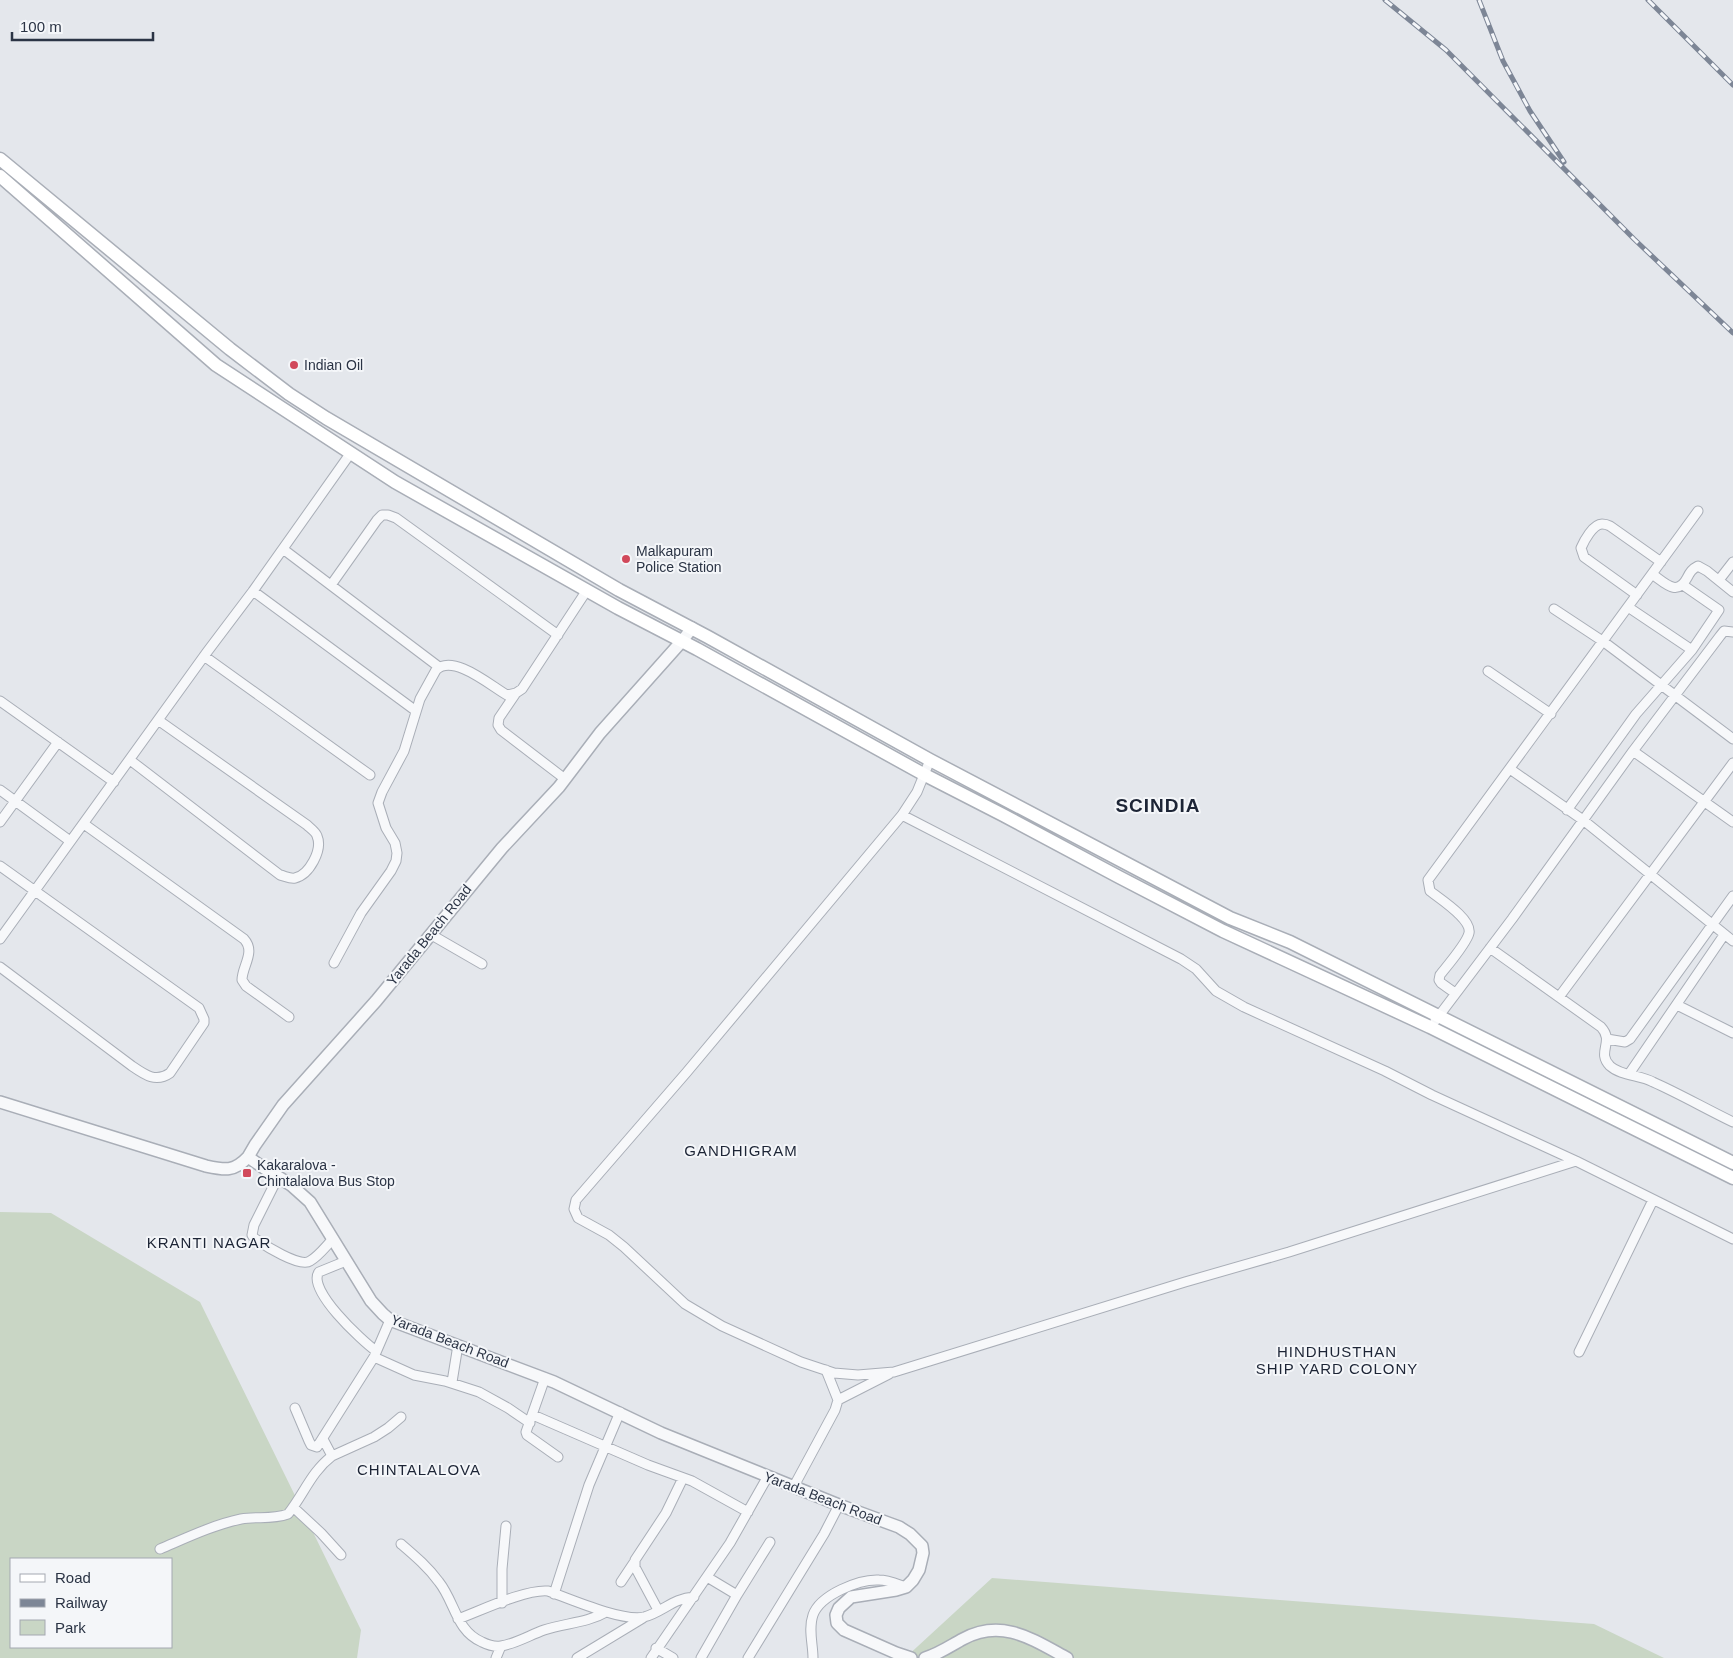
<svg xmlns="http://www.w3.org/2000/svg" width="1733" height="1658" viewBox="0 0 1733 1658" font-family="Helvetica,sans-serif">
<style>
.green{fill:#c9d6c5;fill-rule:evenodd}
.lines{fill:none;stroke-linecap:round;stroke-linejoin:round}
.minor-casing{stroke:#a9aeb7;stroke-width:11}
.tertiary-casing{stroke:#a9aeb7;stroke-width:14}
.secondary-casing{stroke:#a9aeb7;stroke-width:15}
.minor{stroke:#f7f8fa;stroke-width:9}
.tertiary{stroke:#f7f8fa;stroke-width:11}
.secondary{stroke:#fff;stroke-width:12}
.rail-casing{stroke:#7d8696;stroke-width:5}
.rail{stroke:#f4f6f9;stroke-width:3;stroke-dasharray:9;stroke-linecap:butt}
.poi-dot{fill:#d1495b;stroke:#f4f6f9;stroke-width:2}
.labels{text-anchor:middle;stroke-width:4;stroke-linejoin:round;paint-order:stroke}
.poi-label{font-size:14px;fill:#2b3445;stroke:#f4f6f9;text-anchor:start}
.street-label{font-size:14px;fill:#2b3445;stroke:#f4f6f9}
.neighbourhood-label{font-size:15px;letter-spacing:1px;fill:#1d2536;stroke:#f4f6f9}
.district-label{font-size:19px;font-weight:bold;letter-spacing:1px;fill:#1d2536;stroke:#f4f6f9}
</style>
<rect width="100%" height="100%" fill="#e4e7ec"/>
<path class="green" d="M0 1212 51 1213 200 1302 361 1630 357 1658H0ZM11 1559H171V1647H11Z
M992 1578 1594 1624 1664 1658H905Z"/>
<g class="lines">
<g class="minor-casing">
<path id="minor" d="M283 549 439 667
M1652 574C1665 583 1677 597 1687 578 1690 572 1692 569 1698 566L1707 571 1733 592
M1719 580 1733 562
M331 585 377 520 382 515H388L396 518 558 635
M253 591 350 454
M1637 595 1584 557 1581 548C1584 541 1593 524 1602 524 1605 524 1608 525 1610 526L1661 562
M1628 607 1692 650
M1554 609 1604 642 1733 739
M204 656 370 775
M1488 671 1551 714
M516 693 499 718 498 725 501 730 565 779
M0 701 114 782
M1633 751 1733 822
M130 760 280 875C285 876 290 879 295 878 309 875 323 850 317 836 316 832 310 828 307 825L158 720
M930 760 917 792 902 815 686 1073 576 1200 574 1209 578 1218 609 1235 624 1247 685 1304 722 1326 801 1362 834 1373 858 1375 894 1372 1185 1282 1289 1252 1576 1161
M1510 769 1583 820 1733 941
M0 790 70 841
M1567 810 1636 714 1692 650 1719 610 1683 585
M902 815 1181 959 1196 969 1216 991 1244 1007 1385 1071 1432 1095 1576 1161 1733 1239
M0 822 58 742
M84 824 244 939C256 952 242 966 242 980L246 986 289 1017
M0 866 199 1008 204 1019V1023L170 1073C156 1083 145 1075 132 1066L0 967
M430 934 482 964
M0 939 207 652 253 591 416 711
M1490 948 1601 1027C1615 1042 1596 1052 1610 1066 1621 1076 1640 1075 1653 1082 1680 1094 1706 1109 1733 1122
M334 963 361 913 391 871 396 861 397 853 395 843 386 828 378 803 382 792 404 751 420 699 436 670C453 653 491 686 507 695L516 693 522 689 587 590
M1455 993 1441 983 1439 980 1440 975C1447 966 1467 943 1469 933 1472 919 1440 899 1430 891L1428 880 1698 511
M1559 997 1733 763
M1677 1005 1733 1033
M1435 1021 1512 919 1633 751 1720 636 1724 631 1733 632
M1607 1039 1625 1042 1630 1039 1733 896
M1629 1074 1724 935
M278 1177 254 1225 252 1235 254 1238C264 1245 300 1268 310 1261 319 1256 326 1246 333 1239
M346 1261 319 1272C306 1289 362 1341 376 1351
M1579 1352 1653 1200
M374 1357 414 1375 445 1381 479 1392 508 1408 530 1423
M545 1378 526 1432 527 1435 558 1457
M452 1382 458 1345
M838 1400 889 1374
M295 1408 309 1441 311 1445 317 1447 374 1357 390 1320
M533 1415 648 1465 692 1481 748 1512
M323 1439 332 1456
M794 1486 835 1410 838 1400 826 1370
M293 1507 321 1533 341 1555
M401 1544C415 1556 428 1567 439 1582 455 1602 456 1631 482 1642 488 1645 495 1647 501 1646 515 1644 530 1635 544 1630 565 1623 587 1623 606 1612
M160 1549C186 1538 213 1525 241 1519 258 1516 271 1520 288 1514 304 1494 311 1472 332 1456L374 1437 388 1428 401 1417
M707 1577 737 1595
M621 1582 635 1561
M554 1594 589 1485 620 1412
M502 1603V1569L506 1526
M658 1610 635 1567V1560L666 1513 683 1478
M458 1619C480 1611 525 1589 548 1591 570 1599 623 1622 644 1617 663 1612 673 1598 694 1597
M656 1648 673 1658
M496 1658 501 1646
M577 1658 643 1618
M651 1658 730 1543 768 1476
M701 1658 737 1595 770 1542
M748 1658 824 1534 839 1505
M813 1658C813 1644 808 1629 813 1615 820 1595 859 1579 879 1580 888 1580 897 1584 906 1587"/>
</g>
<g class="tertiary-casing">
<path id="tertiary" d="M692 628 682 641 600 733 559 787 502 848 376 1001 283 1105 255 1145 248 1157 264 1168 291 1185 310 1202 371 1301 383 1314 390 1320 554 1382 661 1433 839 1505 899 1527 910 1534 922 1546 923 1553 919 1570 913 1580 906 1587 896 1590 851 1597 839 1608 836 1615 837 1623 844 1630 896 1653 911 1658
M0 1102 206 1166C225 1170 234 1172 248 1157
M925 1658C939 1654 950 1646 963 1639 1002 1618 1032 1639 1067 1658"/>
</g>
<g class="secondary-casing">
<path id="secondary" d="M0 159 230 349 289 394 326 418 619 590 708 637 930 760 1230 918 1290 942 1733 1163
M0 176 216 365 395 482 618 608 697 649 925 775 1003 815 1119 877 1223 931 1430 1027 1733 1178"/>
</g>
<use href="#minor" class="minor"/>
<use href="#tertiary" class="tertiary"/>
<use href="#secondary" class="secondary"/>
<g class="rail-casing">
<path id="rail" d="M1385 0 1446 50 1634 239 1733 333
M1479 0 1503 61 1530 111 1564 162
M1648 0 1733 85"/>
</g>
<use href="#rail" class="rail"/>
</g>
<g class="poi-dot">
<circle cx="294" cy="365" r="5"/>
<circle cx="626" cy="559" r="5"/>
<rect x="242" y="1168" width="10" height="10" rx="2.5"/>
</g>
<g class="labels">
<g class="poi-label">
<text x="304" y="370">Indian Oil</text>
<text x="636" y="556">Malkapuram<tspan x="636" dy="16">Police Station</tspan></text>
<text x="257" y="1170">Kakaralova -<tspan x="257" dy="16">Chintalalova Bus Stop</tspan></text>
</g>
<g class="street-label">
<text transform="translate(429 935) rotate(-51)" y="5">Yarada Beach Road</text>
<text transform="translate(450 1341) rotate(21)" y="5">Yarada Beach Road</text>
<text transform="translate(823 1498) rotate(21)" y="5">Yarada Beach Road</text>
</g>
<g class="neighbourhood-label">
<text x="741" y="1156">GANDHIGRAM</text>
<text x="209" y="1248">KRANTI NAGAR</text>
<text x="1337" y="1357">HINDHUSTHAN<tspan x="1337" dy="17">SHIP YARD COLONY</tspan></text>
<text x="419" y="1475">CHINTALALOVA</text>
</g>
<g class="district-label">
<text x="1158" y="812">SCINDIA</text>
</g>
</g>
<rect x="10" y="1558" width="162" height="90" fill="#f4f6f9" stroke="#a4a8b1"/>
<rect x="20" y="1574" width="25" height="8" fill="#ffffff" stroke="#a4a8b1"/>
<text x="55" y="1583" font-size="15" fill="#2b3445">Road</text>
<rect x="20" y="1599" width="25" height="8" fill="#7d8696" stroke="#a4a8b1"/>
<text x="55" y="1608" font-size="15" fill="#2b3445">Railway</text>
<rect x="20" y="1620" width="25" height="15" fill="#c9d6c5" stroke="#a4a8b1"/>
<text x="55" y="1633" font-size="15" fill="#2b3445">Park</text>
<path d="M12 32v8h141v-8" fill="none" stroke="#2b3445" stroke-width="2.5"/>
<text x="20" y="32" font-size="15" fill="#2b3445" stroke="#f4f6f9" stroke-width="4" paint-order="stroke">100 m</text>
</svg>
